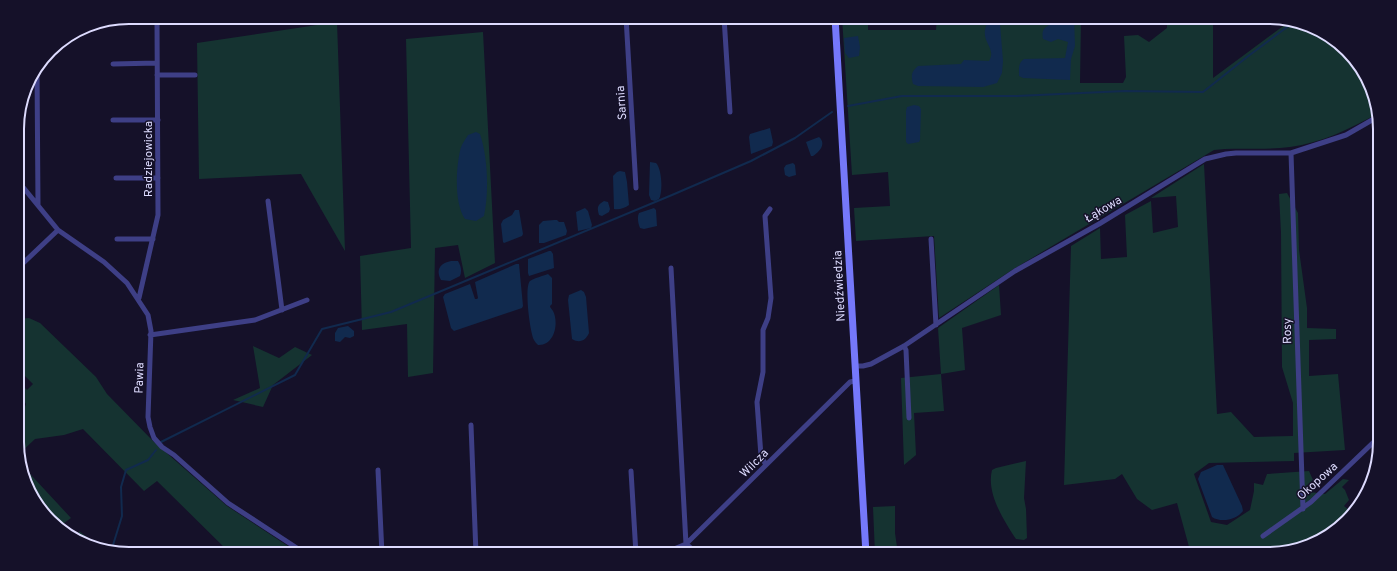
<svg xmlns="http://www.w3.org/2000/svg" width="1397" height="571" viewBox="0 0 1397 571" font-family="Overpass,sans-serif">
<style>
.green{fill:#153331}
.water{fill:#112a4e}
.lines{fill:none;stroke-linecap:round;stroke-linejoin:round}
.stream{stroke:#112a4e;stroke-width:2}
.street{stroke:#3e3f86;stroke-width:5}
.secondary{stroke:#7578fa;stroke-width:7}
.labels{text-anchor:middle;stroke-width:3;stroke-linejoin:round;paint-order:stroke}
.street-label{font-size:12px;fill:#dddbfe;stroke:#151129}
.rim{fill:none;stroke:#dddbfe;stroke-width:2}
</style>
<rect width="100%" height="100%" fill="#151129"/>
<path class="green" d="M842 17H868V30H936L937 17H1081L1080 83H1123L1126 77 1124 36 1138 35 1149 42 1167 28V17H1213V78L1290 21 1304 23 1357 60 1379 113C1351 128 1322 143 1290 147 1269 150 1246 148 1225 149L1214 150 1015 268 939 318 934 236 856 241 854 208 890 206 888 172 852 175Z
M337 22 345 251 301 174 199 179 197 43Z
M483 32 495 263 465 278 458 245 435 248 433 373 408 377 407 324 362 330 360 256 411 248 406 39Z
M1204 164 1217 414 1231 412 1254 437 1293 436V403L1282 367 1281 233 1279 194 1287 193 1298 213 1299 250 1307 308V328L1336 329V339L1309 340V376L1338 374 1345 450 1294 453V461L1209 463 1194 474 1211 522 1227 525 1250 510 1254 491V483L1263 485 1267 474 1309 471 1313 480 1305 487 1306 496 1310 492 1325 494 1343 479 1349 480 1342 487 1345 490 1349 500 1344 506 1349 510 1352 509 1336 531 1275 554H1216L1210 550 1191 554 1177 503 1152 510 1137 499 1122 474 1115 479 1064 485 1071 246 1100 228 1101 259 1127 257 1125 215 1151 201 1153 233 1178 227 1176 196 1151 198Z
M1375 196H1379L1380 296H1375Z
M999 285 1001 315 962 328 965 370 941 374 944 411 914 413 916 455 904 465 901 378 941 374 938 328Z
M29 318 40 323 96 377 107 394 153 441 227 506 300 554H231L157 481 144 491 83 429 64 435 35 439 19 454V415L22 414 26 404 19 394V382L27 390 33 384 22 373 19 365 18 319Z
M1380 333V408L1377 410 1378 334Z
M253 346 279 358 295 347 312 355 273 385 263 407 233 400 260 388Z
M1026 461 1024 498 1026 509 1027 538 1024 540 1016 539C1004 521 986 493 992 470L996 468Z
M19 462 71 518 60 526 45 516Z
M895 506V533L898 554H875L873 507Z
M79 531 101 548 102 550 93 548 78 539Z"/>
<path class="water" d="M1059 17H1074L1075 46 1071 59 1070 80 1023 78 1019 76C1019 69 1018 63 1024 59L1065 58 1068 42 1058 39 1051 42 1043 39C1040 24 1052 27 1059 17Z
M989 20H997L1000 24 1003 61 1002 73 997 83 983 87 918 86 913 84C911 75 911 72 918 66L961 64 964 60 989 61C998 47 976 41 989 20Z
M858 36 860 47 859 56 849 58 845 53 844 38Z
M914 105 919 106 921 109 920 140 919 142 908 144 906 142V111L907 107Z
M770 128 773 142 772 146 751 154 749 137 750 134Z
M476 132 480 134C488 158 489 192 484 216L476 221 465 219C454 203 456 169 460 151 461 145 465 140 468 135Z
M819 137C827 144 819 152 813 156H811L806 142Z
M650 162 656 163C662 169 663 192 659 199L655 201 651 200 649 195Z
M793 163 795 165 796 175 789 177 785 175 784 168 786 165Z
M620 171 625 172 627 182 629 205C625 208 619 210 614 209L613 176 617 172Z
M604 201 608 202 610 209 609 212 602 216 599 215C597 208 597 205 604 201Z
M585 208 588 211 592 225 591 228 578 231 576 212Z
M654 208 656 210 657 226 644 229 640 228C638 223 637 217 639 213Z
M515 210H519L523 234 522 236 504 243 503 242 501 224 503 220 512 215Z
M554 220H557L559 222H564L567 231 566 235 544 243H539V225L543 221Z
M549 251H551L553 254 554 268 529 276 528 273V259Z
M451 261H458C461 266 462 271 460 276L450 281 441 280C435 269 441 263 451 261Z
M516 264H519L523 306 522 308 454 331 451 328 443 297 445 294 470 284 475 299H477L478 298 475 282Z
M548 274 552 278V304L550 306C550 308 552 309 553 311 559 322 555 346 538 345 537 344 535 342 534 340 530 332 524 287 530 281 534 278 543 276 548 274Z
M581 290 584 292 586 297 589 333C586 340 580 344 572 339L568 300 569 295Z
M348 326 354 331V336L350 338 345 337 340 342 335 341V333L338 328Z
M1217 465H1223L1242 506 1243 511C1236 520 1221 523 1212 517L1198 479 1201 472Z"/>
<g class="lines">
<path class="stream" d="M848 106 902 96H1017L1125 91 1203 92 1247 57 1295 21
M161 442 295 375 322 329 391 312 672 195 751 161 795 138 832 112
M109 551 113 545 122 516 121 487 126 470 148 460 156 450"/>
<path class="street" d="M626 17 636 188
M724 17 730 112
M113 64 157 63
M37 69 38 205
M157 75H195
M113 120H158
M1291 153 1303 509
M116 178H158
M18 181 58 230 104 262 127 283 148 315 151 331 148 417 150 427 154 438 162 447 174 455 228 503 306 554
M268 201 282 310
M117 239H153
M931 239 936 325
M18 268 58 230
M671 268 686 544 698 554
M139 298 158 215 157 21 155 17
M150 335 255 320 307 300
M904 346 906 350 909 418
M855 366H863L871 364 904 346 1015 271 1099 224 1205 159 1226 154 1236 153H1291L1346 135 1379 116
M471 425 476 554
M766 465 761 456 757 402 763 372V330L768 318 771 298 765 216 770 209
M378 470 382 554
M631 471 636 554
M1263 536 1311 502 1380 436
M662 554 686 544 850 382 855 381"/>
<path class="secondary" d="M835 17 866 554"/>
</g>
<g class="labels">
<g class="street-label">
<text transform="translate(621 103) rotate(-94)" y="4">Sarnia</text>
<text transform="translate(148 159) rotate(-90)" y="4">Radziejowicka</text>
<text transform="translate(1103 209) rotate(-31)" y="4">Łąkowa</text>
<text transform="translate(839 286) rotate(-93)" y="4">Niedźwiedzia</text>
<text transform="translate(1287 331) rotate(-91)" y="4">Rosy</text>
<text transform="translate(139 378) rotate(-88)" y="4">Pawia</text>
<text transform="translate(754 463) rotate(-45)" y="4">Wilcza</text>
<text transform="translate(1317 481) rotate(-42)" y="4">Okopowa</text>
</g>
</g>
<path d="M0 0H1397V571H0ZM129 24H1268A105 105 0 0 1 1373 129V442A105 105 0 0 1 1268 547H129A105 105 0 0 1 24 442V129A105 105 0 0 1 129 24Z" fill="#151129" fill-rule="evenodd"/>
<path class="rim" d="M129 24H1268A105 105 0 0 1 1373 129V442A105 105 0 0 1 1268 547H129A105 105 0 0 1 24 442V129A105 105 0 0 1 129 24Z"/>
</svg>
